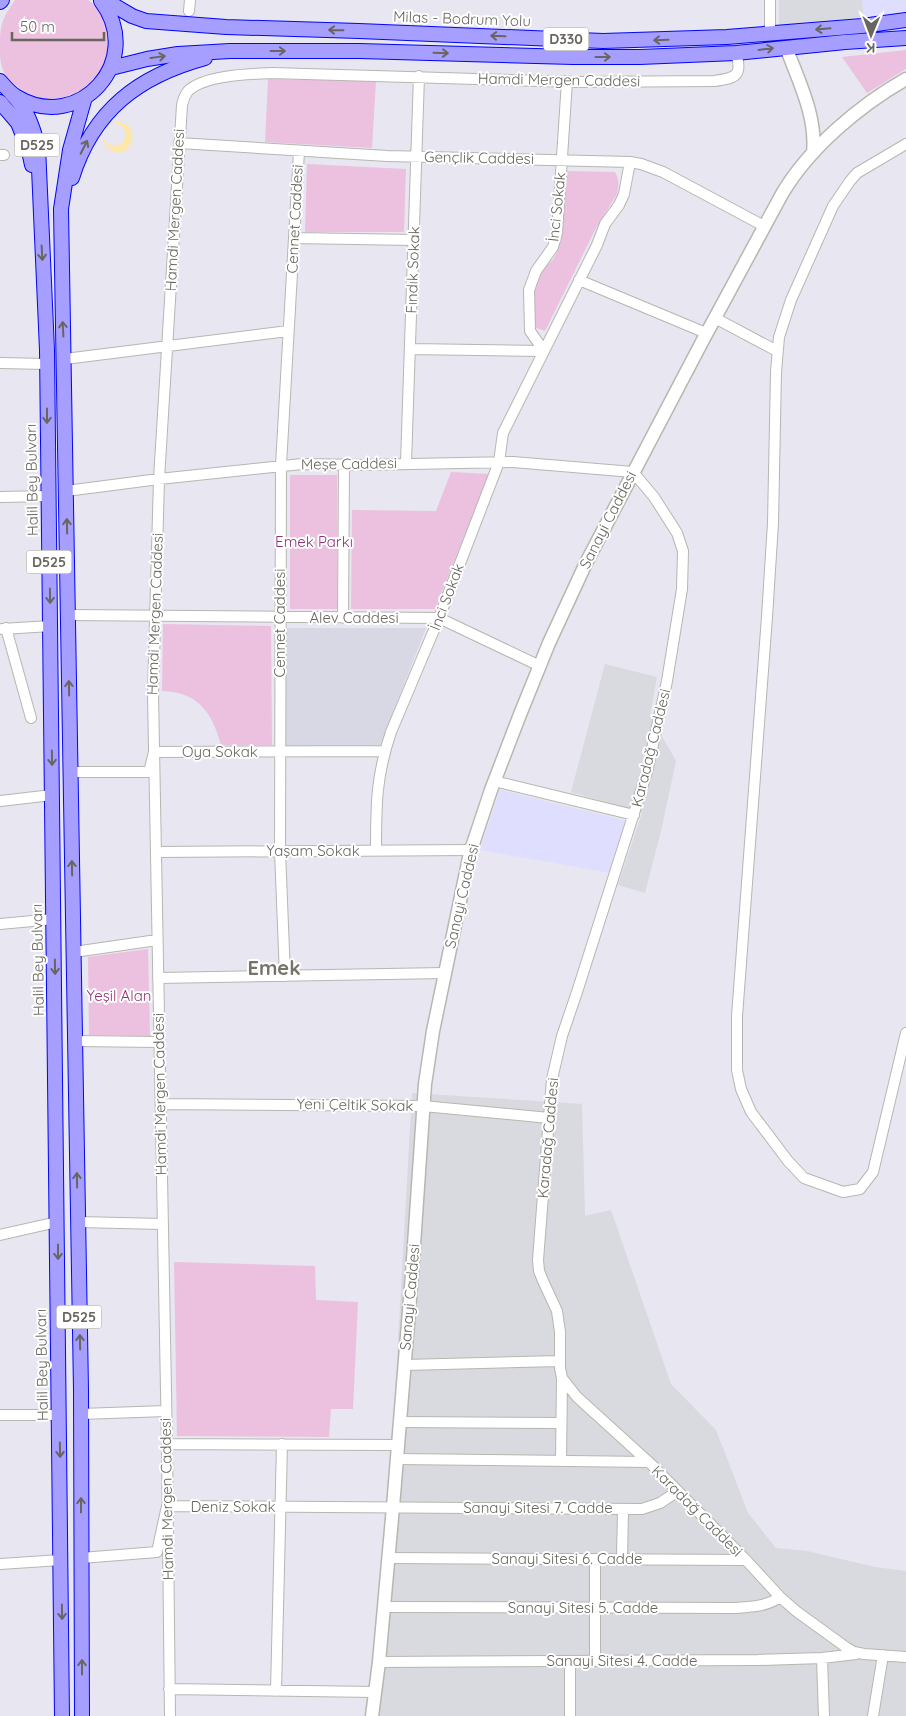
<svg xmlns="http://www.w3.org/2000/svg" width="906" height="1716" viewBox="0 0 906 1716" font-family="Quicksand,sans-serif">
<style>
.commercial{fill:#e0deff}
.industrial{fill:#d9d9e0}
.education{fill:#d8d7e4}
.green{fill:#ebc1df}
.water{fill:#ffe7a9}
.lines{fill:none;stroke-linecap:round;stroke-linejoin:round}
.minor-casing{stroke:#b7b7af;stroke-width:12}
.tertiary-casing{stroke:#b7b7af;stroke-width:15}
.trunk-casing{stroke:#0006f8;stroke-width:16}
.minor{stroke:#fff;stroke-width:10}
.tertiary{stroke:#fff;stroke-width:12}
.trunk{stroke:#a69fff;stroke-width:14}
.oneway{stroke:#68665e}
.labels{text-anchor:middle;stroke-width:4;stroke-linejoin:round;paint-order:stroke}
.shield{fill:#fff;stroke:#95948e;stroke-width:1}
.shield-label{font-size:14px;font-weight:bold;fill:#68665e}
.street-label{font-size:15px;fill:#68665e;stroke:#fff}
.park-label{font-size:15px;fill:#943173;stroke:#fff}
.district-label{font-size:20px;font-weight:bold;fill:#75736a;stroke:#fff}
</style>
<rect width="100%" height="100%" fill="#e7e6f1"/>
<path class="commercial" d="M862 0H906V14L864 17Z
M500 790 627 821 611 873 480 850Z"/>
<path class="industrial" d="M779 0H862L864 17 779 28Z
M605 664 657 677 650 715 676 761 661 831 645 893 618 885 642 813 571 792Z
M412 1093 582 1104 585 1216 611 1210 671 1384 716 1430 748 1513 776 1548 807 1551 875 1567 906 1571V1716H365L386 1554Z"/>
<path class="education" d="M286 628H426L380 745 286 746Z"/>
<path class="green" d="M15 0H88C92 3 97 7 99 11 134 63 70 124 19 88 6 79 0 69 0 53 0 25 0 22 15 0Z
M906 50V69L867 93 842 57Z
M268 79 376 81 372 148 265 142Z
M307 164 406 169 404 232H305Z
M566 171 615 172C619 179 619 186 617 194L596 228 545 331 534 327C534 312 530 288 539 275 546 264 554 263 558 249Z
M451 472 489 474 435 609H351L352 510 436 511Z
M290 475H337V609H290Z
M163 624 271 626 272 745H221C212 712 198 692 162 691Z
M148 949 150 1036 89 1035 88 957Z
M174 1262 315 1266 316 1300 358 1302 353 1409H331L329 1437 177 1436Z"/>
<path class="water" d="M116 122C145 122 131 163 110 150 105 146 103 142 103 136L106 143C126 157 135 120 110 124Z"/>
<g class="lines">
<g class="minor-casing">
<path id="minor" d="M770 0V34
M189 11 190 0
M179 143 387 156 630 162 641 164 663 172 764 226
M906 144 857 173 850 181 833 206 791 300 779 337 776 372 773 523 767 617 737 1016V1070L741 1089 751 1112 788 1161 804 1178 843 1192 860 1189 873 1172 906 1033
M0 155H4
M294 238 414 240
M579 280 706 333
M715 318 777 351
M410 349 544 351
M544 351 530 331 529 290 536 271 553 247 557 233 567 81
M65 359 288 331
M0 363 47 364
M406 463 419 76
M66 491 159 479 302 464 362 465 513 462 633 472 654 497 677 533 683 551 682 589 667 681 647 772 577 992 562 1036 552 1079 538 1260 539 1271 543 1281 557 1311 560 1332V1368L562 1378 577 1397 653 1466 746 1560 780 1597 796 1611 847 1648 854 1652 864 1654 906 1657
M0 497 48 496
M68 615 439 618 540 666
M343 618 344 464
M6 628 31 718
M2 629 51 626
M71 772H149L154 752 384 751
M494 781 634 815
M0 801 52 795
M376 850C376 805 376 776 391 732L439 618 499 462 503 433 597 245 605 224 619 205 624 194 630 162
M156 852 471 850
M0 924 54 919
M74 952 157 940
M285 976 280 851 281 465 299 151
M158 978 445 973
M75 1041 159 1042
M161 1104 423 1106 549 1118
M78 1222 163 1224
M0 1235 57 1222
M405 1365 560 1361
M81 1414 166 1411
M0 1415H59
M400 1422 561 1423
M167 1444 398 1445
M397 1459 649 1462
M561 1461 562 1378
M81 1558 157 1552 167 1506 642 1509 660 1503 678 1491
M388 1558 746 1560
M622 1559 623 1509
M0 1564 61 1560
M384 1607 734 1608C750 1607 766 1607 780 1597
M822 1658 824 1716
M595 1661V1559
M379 1662 758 1660 822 1658 856 1654
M169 1689 375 1692
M276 1691 282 1444
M170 1716 167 1444 153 694 159 479 182 105C183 100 185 95 188 91 204 75 251 74 272 73L576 82 714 81C736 78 743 76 736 53
M570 1716V1661
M873 1716 883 1655"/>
</g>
<g class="tertiary-casing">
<path id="tertiary" d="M786 47C798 80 817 116 813 153
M372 1716 379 1662 393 1507 412 1274 425 1084 433 1031 470 853 491 790 519 717 549 643 586 563 703 340 782 194C809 148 860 105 906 79"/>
</g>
<g class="trunk-casing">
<path id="trunk" d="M105 0 132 16 146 21 226 27 359 31 603 41 727 37 862 26 906 20
M0 2 2 0
M111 68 147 59 178 54 230 51H359L573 57H640L736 53 845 42 906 38
M0 81C5 87 10 93 17 97 79 134 146 60 101 1
M11 93C27 109 32 125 38 146L47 350 62 1716
M0 102 18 123 29 151 32 165
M72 178C93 110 139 76 205 58
M82 1716 81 1390 61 209 70 150 85 97"/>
</g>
<use href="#minor" class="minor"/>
<use href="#tertiary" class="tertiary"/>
<use href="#trunk" class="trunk"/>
</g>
<defs><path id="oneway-shaft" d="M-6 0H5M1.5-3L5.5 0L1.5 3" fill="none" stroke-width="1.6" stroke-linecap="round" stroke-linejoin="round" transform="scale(1.25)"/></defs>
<g class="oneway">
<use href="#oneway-shaft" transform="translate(823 29) rotate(175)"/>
<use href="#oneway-shaft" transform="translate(336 30) rotate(-179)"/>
<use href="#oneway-shaft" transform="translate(498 36) rotate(-178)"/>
<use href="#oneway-shaft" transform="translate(661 40) rotate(178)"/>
<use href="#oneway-shaft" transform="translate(766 49) rotate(-7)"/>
<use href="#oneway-shaft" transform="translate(278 51)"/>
<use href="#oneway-shaft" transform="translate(441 53) rotate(2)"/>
<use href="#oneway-shaft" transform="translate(158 57) rotate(-8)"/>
<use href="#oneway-shaft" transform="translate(603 57)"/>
<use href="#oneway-shaft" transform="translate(84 147) rotate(-63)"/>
<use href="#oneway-shaft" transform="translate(42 253) rotate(87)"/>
<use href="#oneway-shaft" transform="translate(63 329) rotate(-93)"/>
<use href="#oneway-shaft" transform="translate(47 416) rotate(90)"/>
<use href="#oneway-shaft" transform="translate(67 526) rotate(-91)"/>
<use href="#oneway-shaft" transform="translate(50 596) rotate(89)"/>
<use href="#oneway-shaft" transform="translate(69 688) rotate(-91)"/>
<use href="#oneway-shaft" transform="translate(52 758) rotate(89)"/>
<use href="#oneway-shaft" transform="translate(72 868) rotate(-91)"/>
<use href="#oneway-shaft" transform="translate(55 967) rotate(89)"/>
<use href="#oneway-shaft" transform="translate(77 1180) rotate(-91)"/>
<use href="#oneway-shaft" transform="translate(58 1252) rotate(90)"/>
<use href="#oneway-shaft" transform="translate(80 1342) rotate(-91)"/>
<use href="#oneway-shaft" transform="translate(60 1450) rotate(89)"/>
<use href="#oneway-shaft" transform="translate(81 1505) rotate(-90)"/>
<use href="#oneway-shaft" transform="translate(62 1612) rotate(89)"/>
<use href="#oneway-shaft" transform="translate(82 1667) rotate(-90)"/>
</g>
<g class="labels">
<g class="shield">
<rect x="543.5" y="27.5" width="45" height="23" rx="4"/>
<rect x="14.5" y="133.5" width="45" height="23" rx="4"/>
<rect x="26.5" y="550.5" width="45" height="23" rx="4"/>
<rect x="56.5" y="1305.5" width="45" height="23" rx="4"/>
</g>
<g class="shield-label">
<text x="566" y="44">D330</text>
<text x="37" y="150">D525</text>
<text x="49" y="567">D525</text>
<text x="79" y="1322">D525</text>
</g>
<g class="street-label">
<text transform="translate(462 19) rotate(2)" y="5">Milas - Bodrum Yolu</text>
<text transform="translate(559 80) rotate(1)" y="5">Hamdi Mergen Caddesi</text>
<text transform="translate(479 158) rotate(1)" y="5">Gençlik Caddesi</text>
<text transform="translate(557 207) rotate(-84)" y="5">İnci Sokak</text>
<text transform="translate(175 210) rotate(-87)" y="5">Hamdi Mergen Caddesi</text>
<text transform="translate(295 219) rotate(-87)" y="5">Cennet Caddesi</text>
<text transform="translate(413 270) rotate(-88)" y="5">Fındık Sokak</text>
<text transform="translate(349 464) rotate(-1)" y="5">Meşe Caddesi</text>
<text transform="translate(32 480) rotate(-91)" y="5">Halil Bey Bulvarı</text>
<text transform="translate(608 520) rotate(-63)" y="5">Sanayi Caddesi</text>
<text transform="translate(447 597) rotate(-69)" y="5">İnci Sokak</text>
<text transform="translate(155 614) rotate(-88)" y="5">Hamdi Mergen Caddesi</text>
<text x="354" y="623">Alev Caddesi</text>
<text transform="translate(280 623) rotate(-90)" y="5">Cennet Caddesi</text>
<text transform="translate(651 748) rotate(-76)" y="5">Karadağ Caddesi</text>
<text x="220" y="757">Oya Sokak</text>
<text x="313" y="856">Yaşam Sokak</text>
<text transform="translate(462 896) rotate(-77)" y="5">Sanayi Caddesi</text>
<text transform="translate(38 960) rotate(-91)" y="5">Halil Bey Bulvarı</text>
<text transform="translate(160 1094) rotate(-91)" y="5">Hamdi Mergen Caddesi</text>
<text transform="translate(355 1105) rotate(1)" y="5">Yeni Çeltik Sokak</text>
<text transform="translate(548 1138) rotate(-85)" y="5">Karadağ Caddesi</text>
<text transform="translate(410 1297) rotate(-85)" y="5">Sanayi Caddesi</text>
<text transform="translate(42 1365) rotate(-91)" y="5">Halil Bey Bulvarı</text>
<text transform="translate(167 1499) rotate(-91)" y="5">Hamdi Mergen Caddesi</text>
<text x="233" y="1512">Deniz Sokak</text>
<text x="538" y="1513">Sanayi Sitesi 7. Cadde</text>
<text transform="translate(697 1511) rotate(45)" y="5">Karadağ Caddesi</text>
<text x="567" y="1564">Sanayi Sitesi 6. Cadde</text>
<text x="583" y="1613">Sanayi Sitesi 5. Cadde</text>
<text x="622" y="1666">Sanayi Sitesi 4. Cadde</text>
</g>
<g class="park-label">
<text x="314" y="547">Emek Parkı</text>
<text x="119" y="1001">Yeşil Alan</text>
</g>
<g class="district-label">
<text x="274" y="975">Emek</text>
</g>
</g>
<g transform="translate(871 35) rotate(181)" stroke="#ffffff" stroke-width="4" paint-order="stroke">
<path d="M0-4L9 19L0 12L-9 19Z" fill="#68665e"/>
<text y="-8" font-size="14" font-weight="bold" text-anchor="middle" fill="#68665e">K</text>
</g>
<path d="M12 32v8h92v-8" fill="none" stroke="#68665e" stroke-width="2.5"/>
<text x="20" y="32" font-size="15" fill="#68665e" stroke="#ffffff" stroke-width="4" paint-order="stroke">50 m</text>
</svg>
